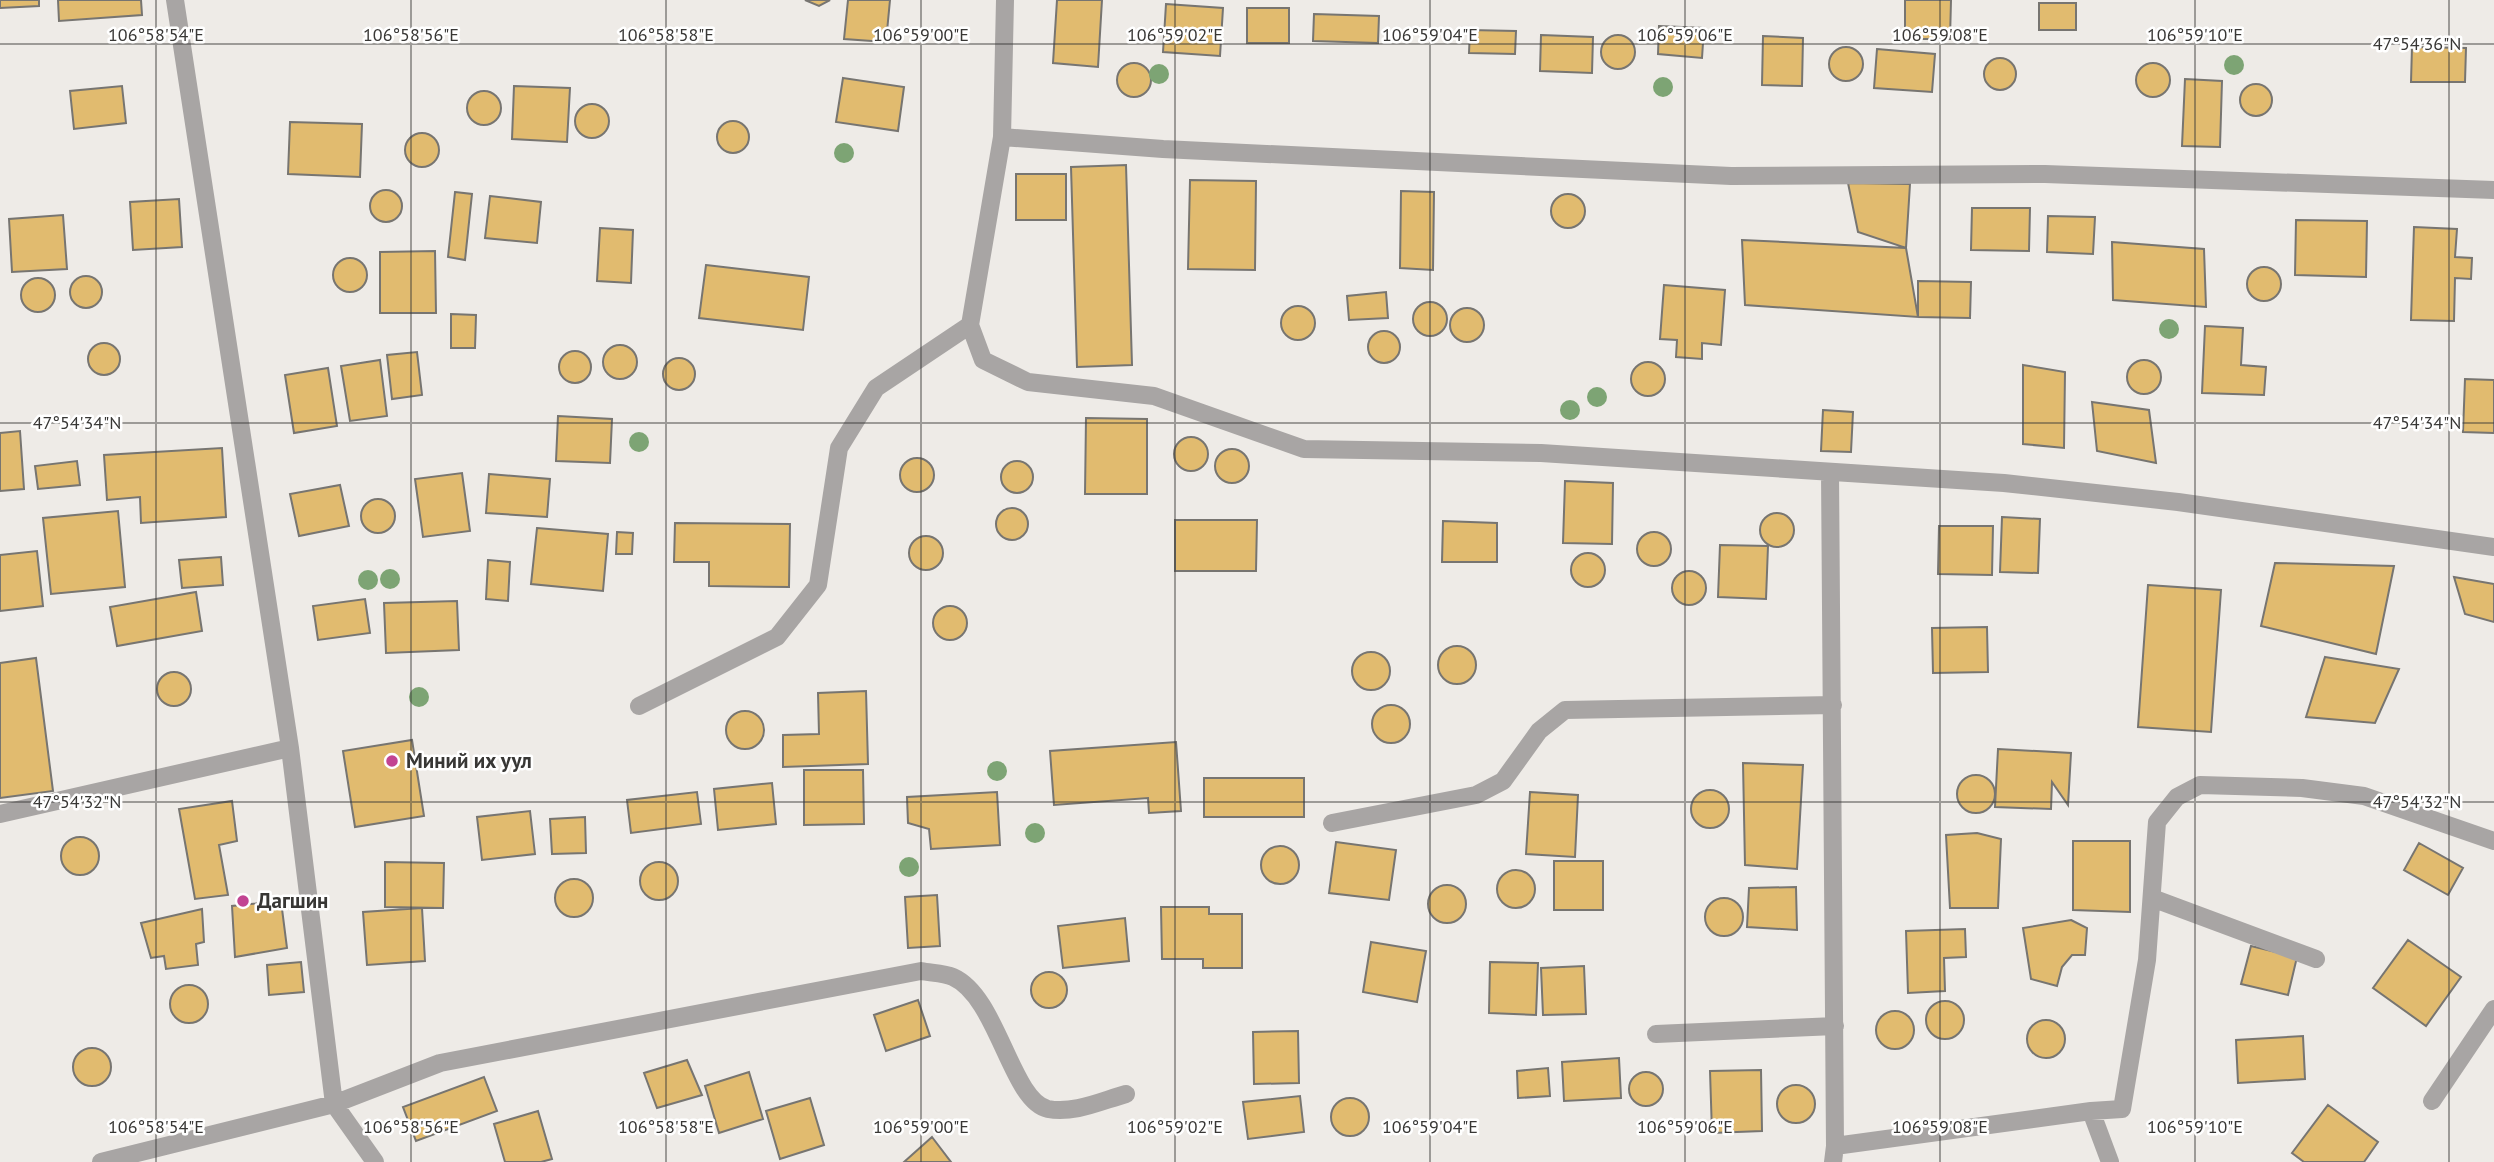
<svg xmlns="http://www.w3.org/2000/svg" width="2494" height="1162" viewBox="0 0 2494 1162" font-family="'PT Sans',sans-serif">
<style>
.building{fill:#e1bb6f;stroke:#777571;stroke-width:2}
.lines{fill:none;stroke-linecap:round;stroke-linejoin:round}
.minor{stroke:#a8a5a4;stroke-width:18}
.tree{fill:#7da474}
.ticks{fill:none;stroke:#383735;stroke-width:2;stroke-opacity:0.45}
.poi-dot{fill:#c24492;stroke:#fff;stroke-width:2.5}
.labels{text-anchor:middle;stroke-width:5;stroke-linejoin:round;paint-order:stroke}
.poi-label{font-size:21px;font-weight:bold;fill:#383735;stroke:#fff;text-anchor:start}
.ticks-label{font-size:18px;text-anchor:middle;fill:#383735;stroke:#fff;stroke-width:5;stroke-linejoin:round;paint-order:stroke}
</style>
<rect width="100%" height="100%" fill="#eeebe7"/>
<path class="building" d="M0 0H39V6L0 8Z
M58 0H141L142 15 59 21Z
M805 0H830L819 6Z
M848 0H890L886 42 844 39Z
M1057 0H1102L1098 67 1053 63Z
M1905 0H1951L1950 39H1905Z
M2039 3H2076V30H2039Z
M1166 4 1223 8 1220 56 1163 52Z
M1247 8H1289V43H1247Z
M1314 14 1379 16 1378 43 1313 41Z
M1659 26 1704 28 1702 58 1658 54Z
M1470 30 1516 31 1515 54 1469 53Z
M1541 35 1593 37 1592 73 1540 71Z
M1601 52a17 17 0 1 1 34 0a17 17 0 1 1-34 0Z
M1763 36 1803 38 1802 86 1762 85Z
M2412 47 2466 48 2465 82H2411Z
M1829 64a17 17 0 1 1 34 0a17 17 0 1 1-34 0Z
M1877 49 1935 54 1932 92 1874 88Z
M1984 74a16 16 0 1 1 32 0a16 16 0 1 1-32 0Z
M2136 80a17 17 0 1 1 34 0a17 17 0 1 1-34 0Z
M1117 80a17 17 0 1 1 34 0a17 17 0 1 1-34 0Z
M843 78 904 87 898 131 836 122Z
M2185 79 2222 81 2220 147 2182 146Z
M2240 100a16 16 0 1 1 32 0a16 16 0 1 1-32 0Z
M122 86 126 123 74 129 70 91Z
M514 86 570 88 567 142 512 139Z
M467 108a17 17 0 1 1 34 0a17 17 0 1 1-34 0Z
M575 121a17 17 0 1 1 34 0a17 17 0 1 1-34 0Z
M717 137a16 16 0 1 1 32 0a16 16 0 1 1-32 0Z
M290 122 362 124 360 177 288 174Z
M405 150a17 17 0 1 1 34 0a17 17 0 1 1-34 0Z
M1126 165 1132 365 1077 367 1071 167Z
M1016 174H1066V220H1016Z
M1190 180 1256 181 1255 270 1188 269Z
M1848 183 1910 184 1906 248 1858 232Z
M370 206a16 16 0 1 1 32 0a16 16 0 1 1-32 0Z
M1401 191 1434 192 1433 270 1400 268Z
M455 192 472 194 465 260 448 257Z
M1551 211a17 17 0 1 1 34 0a17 17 0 1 1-34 0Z
M490 196 541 202 537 243 485 238Z
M179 199 182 247 133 250 130 202Z
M1972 208H2030L2029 251 1971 250Z
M63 215 67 269 12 272 9 219Z
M2048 216 2095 217 2093 254 2047 252Z
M2296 220 2367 221 2366 277 2295 275Z
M2414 227 2457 229 2455 257 2472 258 2471 279 2455 278 2454 321 2411 320Z
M600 228 633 230 631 283 597 281Z
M1742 240 1906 248 1918 317 1745 305Z
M2112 242 2204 249 2206 307 2113 300Z
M435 251 436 313H380V252Z
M333 275a17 17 0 1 1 34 0a17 17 0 1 1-34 0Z
M706 265 809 277 803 330 699 318Z
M2247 284a17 17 0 1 1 34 0a17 17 0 1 1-34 0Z
M70 292a16 16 0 1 1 32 0a16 16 0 1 1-32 0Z
M21 295a17 17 0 1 1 34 0a17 17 0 1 1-34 0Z
M1918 281 1971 282 1970 318 1918 317Z
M1664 285 1725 290 1721 345 1702 343V359L1676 357 1677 340 1660 339Z
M1386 292 1388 318 1349 320 1347 296Z
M1413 319a17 17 0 1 1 34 0a17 17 0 1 1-34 0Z
M1281 323a17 17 0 1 1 34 0a17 17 0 1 1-34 0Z
M1450 325a17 17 0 1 1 34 0a17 17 0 1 1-34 0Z
M451 314 476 315 475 348H451Z
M2205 326 2243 328 2241 365 2266 367 2264 395 2202 393Z
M1368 347a16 16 0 1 1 32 0a16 16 0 1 1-32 0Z
M88 359a16 16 0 1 1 32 0a16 16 0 1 1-32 0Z
M603 362a17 17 0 1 1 34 0a17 17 0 1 1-34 0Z
M559 367a16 16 0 1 1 32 0a16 16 0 1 1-32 0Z
M417 352 422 395 392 399 387 355Z
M663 374a16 16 0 1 1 32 0a16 16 0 1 1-32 0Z
M380 360 387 416 350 421 341 366Z
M2127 377a17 17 0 1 1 34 0a17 17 0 1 1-34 0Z
M1631 379a17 17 0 1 1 34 0a17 17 0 1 1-34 0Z
M2023 365 2065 372 2064 448 2023 444Z
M328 368 337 426 294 433 285 375Z
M2465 379 2494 380V433L2463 432Z
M2092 402 2149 410 2156 463 2097 451Z
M1823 410 1853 412 1851 452 1821 451Z
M558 416 612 419 610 463 556 461Z
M1086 418 1147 419V494H1085Z
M20 431 24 489 0 491V433Z
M1174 454a17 17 0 1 1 34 0a17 17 0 1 1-34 0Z
M222 448 226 517 141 523 140 497 107 500 104 455Z
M1215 466a17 17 0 1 1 34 0a17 17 0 1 1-34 0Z
M900 475a17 17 0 1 1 34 0a17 17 0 1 1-34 0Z
M1001 477a16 16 0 1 1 32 0a16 16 0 1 1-32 0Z
M77 461 80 485 38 489 35 466Z
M462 473 470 531 423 537 415 479Z
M489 474 550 479 547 517 486 513Z
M1565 481 1613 483 1612 544 1563 543Z
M340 485 349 526 299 536 290 494Z
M361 516a17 17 0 1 1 34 0a17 17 0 1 1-34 0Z
M996 524a16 16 0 1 1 32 0a16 16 0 1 1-32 0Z
M118 511 125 587 51 594 43 518Z
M1760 530a17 17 0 1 1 34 0a17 17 0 1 1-34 0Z
M2002 517 2040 519 2038 573 2000 572Z
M1175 520H1257L1256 571H1175Z
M1443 521 1497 523V562H1442Z
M675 523 790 524 789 587 709 586V562H674Z
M1939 526H1993L1992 575 1938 574Z
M537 528 608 534 603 591 531 584Z
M617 532 633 533 632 554H616Z
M1637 549a17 17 0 1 1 34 0a17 17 0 1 1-34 0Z
M909 553a17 17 0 1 1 34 0a17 17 0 1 1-34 0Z
M1720 545 1768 546 1766 599 1718 597Z
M37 551 43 606 0 611V555Z
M1571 570a17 17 0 1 1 34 0a17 17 0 1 1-34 0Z
M221 557 223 585 182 588 179 560Z
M488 560 510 562 508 601 486 599Z
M2275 563 2394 566 2376 654 2261 626Z
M1672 588a17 17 0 1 1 34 0a17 17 0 1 1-34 0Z
M2454 577 2494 584V622L2465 614Z
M2148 585 2221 590 2211 732 2138 727Z
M196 592 202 631 117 646 110 607Z
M365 599 370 633 318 640 313 606Z
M457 601 459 650 386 653 384 603Z
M933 623a17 17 0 1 1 34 0a17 17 0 1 1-34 0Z
M1987 627 1988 672 1933 673 1932 628Z
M1438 665a19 19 0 1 1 38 0a19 19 0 1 1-38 0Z
M1352 671a19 19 0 1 1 38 0a19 19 0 1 1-38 0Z
M2325 657 2399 669 2375 723 2306 717Z
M36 658 53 791 0 798V663Z
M157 689a17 17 0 1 1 34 0a17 17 0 1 1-34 0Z
M866 691 868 764 783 767V735L819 734 818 693Z
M1372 724a19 19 0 1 1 38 0a19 19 0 1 1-38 0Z
M726 730a19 19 0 1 1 38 0a19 19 0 1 1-38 0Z
M412 740 424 816 355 827 343 751Z
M1176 742 1181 811 1149 813 1148 798 1054 805 1050 751Z
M1998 749 2071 753 2068 805 2052 782 2051 809 1995 807Z
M1743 763 1803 765 1797 869 1745 865Z
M804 770H863L864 824 804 825Z
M1957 794a19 19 0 1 1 38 0a19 19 0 1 1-38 0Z
M1204 778H1304V817H1204Z
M772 783 776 824 718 830 714 789Z
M1691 809a19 19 0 1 1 38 0a19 19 0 1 1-38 0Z
M697 792 701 824 631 833 627 800Z
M997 792 1000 845 931 849 929 829 908 823 907 797Z
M1530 792 1578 795 1575 857 1526 854Z
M232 801 237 841 219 845 228 895 195 899 179 809Z
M530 811 535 854 482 860 477 817Z
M585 817 586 853 552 854 550 819Z
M1977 833 2001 839 1998 908H1950L1946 835Z
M61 856a19 19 0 1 1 38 0a19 19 0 1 1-38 0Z
M2073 841H2130V912L2073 910Z
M1336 842 1396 850 1389 900 1329 893Z
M2419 843 2463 868 2448 895 2404 870Z
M1261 865a19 19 0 1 1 38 0a19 19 0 1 1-38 0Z
M1554 861H1603V910H1554Z
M385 862 444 863 443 908 385 907Z
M640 881a19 19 0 1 1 38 0a19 19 0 1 1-38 0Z
M1497 889a19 19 0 1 1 38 0a19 19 0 1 1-38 0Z
M555 898a19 19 0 1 1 38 0a19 19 0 1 1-38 0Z
M1428 904a19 19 0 1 1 38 0a19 19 0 1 1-38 0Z
M1796 887 1797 930 1747 927 1749 888Z
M937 895 940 946 908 948 905 897Z
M1705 917a19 19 0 1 1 38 0a19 19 0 1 1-38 0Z
M281 901 287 948 235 957 232 906Z
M1161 907H1209V914H1242V968H1203V959H1162Z
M422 908 425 961 367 965 363 912Z
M202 909 204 942 196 944 198 965 166 969 164 956 151 958 141 923Z
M1125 918 1129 961 1063 968 1058 926Z
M2071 920 2087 928 2085 955H2072L2062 967 2057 986 2031 979 2023 928Z
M1965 929 1966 957 1944 958 1945 991 1908 993 1906 931Z
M2408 940 2461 977 2426 1026 2373 988Z
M1371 942 1426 951 1417 1002 1363 992Z
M2251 946 2297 957 2288 995 2241 984Z
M301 962 304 992 269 995 267 965Z
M1490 962 1538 963 1536 1015 1489 1013Z
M1584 966 1586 1014 1543 1015 1541 968Z
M1031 990a18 18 0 1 1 36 0a18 18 0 1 1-36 0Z
M170 1004a19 19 0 1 1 38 0a19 19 0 1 1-38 0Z
M918 1000 930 1036 886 1051 874 1015Z
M1926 1020a19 19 0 1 1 38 0a19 19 0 1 1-38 0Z
M1876 1030a19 19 0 1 1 38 0a19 19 0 1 1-38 0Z
M2027 1039a19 19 0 1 1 38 0a19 19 0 1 1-38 0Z
M1298 1031 1299 1083 1254 1084 1253 1032Z
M2303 1036 2305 1079 2238 1083 2236 1040Z
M73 1067a19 19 0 1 1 38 0a19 19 0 1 1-38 0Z
M1619 1058 1621 1098 1564 1101 1562 1062Z
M687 1060 702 1095 657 1108 644 1073Z
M1548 1068 1550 1096 1518 1098 1517 1071Z
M1761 1070 1762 1131 1712 1133 1710 1071Z
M749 1072 763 1119 719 1133 705 1086Z
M1629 1089a17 17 0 1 1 34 0a17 17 0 1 1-34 0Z
M484 1077 497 1111 416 1141 403 1107Z
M1777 1104a19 19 0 1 1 38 0a19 19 0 1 1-38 0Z
M1300 1096 1304 1132 1248 1139 1243 1102Z
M810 1098 824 1145 780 1159 766 1111Z
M1331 1117a19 19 0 1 1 38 0a19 19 0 1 1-38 0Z
M2328 1105 2378 1142 2364 1162H2304L2292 1153Z
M538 1111 552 1159 541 1162H505L494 1124Z
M932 1137 951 1162H904Z"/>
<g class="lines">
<path class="minor" d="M175 0 290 748 334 1104 375 1162
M1005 0 1002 137 970 325 983 360 1028 382 1154 396 1304 449 1541 453 2004 483 2178 502 2494 547
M1002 137 1163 149 1731 176 2045 174 2494 190
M1830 472 1835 1146 1833 1162
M639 706 777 637 818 585 839 448 876 388 970 325
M0 814 290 748
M1332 823 1476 795 1503 781 1539 731 1565 710 1833 705
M2152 898 2316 959
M1656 1034 1835 1026
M2432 1101 2494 1009
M1835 1146 2091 1111
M101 1162 334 1104 440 1063 921 971C931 973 944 973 953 977 998 997 1011 1101 1048 1109 1074 1114 1101 1101 1126 1094
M2110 1162 2091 1111 2122 1109 2147 960 2157 822 2177 797 2200 785 2302 788 2364 796 2494 841"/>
</g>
<g class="tree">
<circle cx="2234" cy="65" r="10"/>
<circle cx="1159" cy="74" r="10"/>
<circle cx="1663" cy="87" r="10"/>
<circle cx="844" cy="153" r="10"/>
<circle cx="2169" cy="329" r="10"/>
<circle cx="1597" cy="397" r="10"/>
<circle cx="1570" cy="410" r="10"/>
<circle cx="639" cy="442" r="10"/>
<circle cx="390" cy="579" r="10"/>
<circle cx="368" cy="580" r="10"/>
<circle cx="419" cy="697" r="10"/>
<circle cx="997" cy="771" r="10"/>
<circle cx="1035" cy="833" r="10"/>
<circle cx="909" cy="867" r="10"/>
</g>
<path class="ticks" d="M156 0V1162M411 0V1162M666 0V1162M921 0V1162M1175 0V1162M1430 0V1162M1685 0V1162M1940 0V1162M2195 0V1162M2449 0V1162M0 44H2494M0 423H2494M0 802H2494"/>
<g class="poi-dot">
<circle cx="392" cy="761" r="7"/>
<circle cx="243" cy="901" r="7"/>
</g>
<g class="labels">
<g class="poi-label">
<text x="406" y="768">Миний их уул</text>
<text x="257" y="908">Дагшин</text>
</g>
</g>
<g class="ticks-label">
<text x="156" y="41">106°58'54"E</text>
<text x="411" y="41">106°58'56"E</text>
<text x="666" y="41">106°58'58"E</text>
<text x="921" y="41">106°59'00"E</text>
<text x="1175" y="41">106°59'02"E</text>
<text x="1430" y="41">106°59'04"E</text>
<text x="1685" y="41">106°59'06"E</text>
<text x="1940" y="41">106°59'08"E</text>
<text x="2195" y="41">106°59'10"E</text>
<text x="2417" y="50">47°54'36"N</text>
<text x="77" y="429">47°54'34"N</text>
<text x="2417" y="429">47°54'34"N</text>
<text x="77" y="808">47°54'32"N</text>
<text x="2417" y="808">47°54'32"N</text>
<text x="156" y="1133">106°58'54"E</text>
<text x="411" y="1133">106°58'56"E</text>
<text x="666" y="1133">106°58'58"E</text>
<text x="921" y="1133">106°59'00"E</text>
<text x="1175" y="1133">106°59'02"E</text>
<text x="1430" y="1133">106°59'04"E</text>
<text x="1685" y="1133">106°59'06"E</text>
<text x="1940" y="1133">106°59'08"E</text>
<text x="2195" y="1133">106°59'10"E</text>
</g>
</svg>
